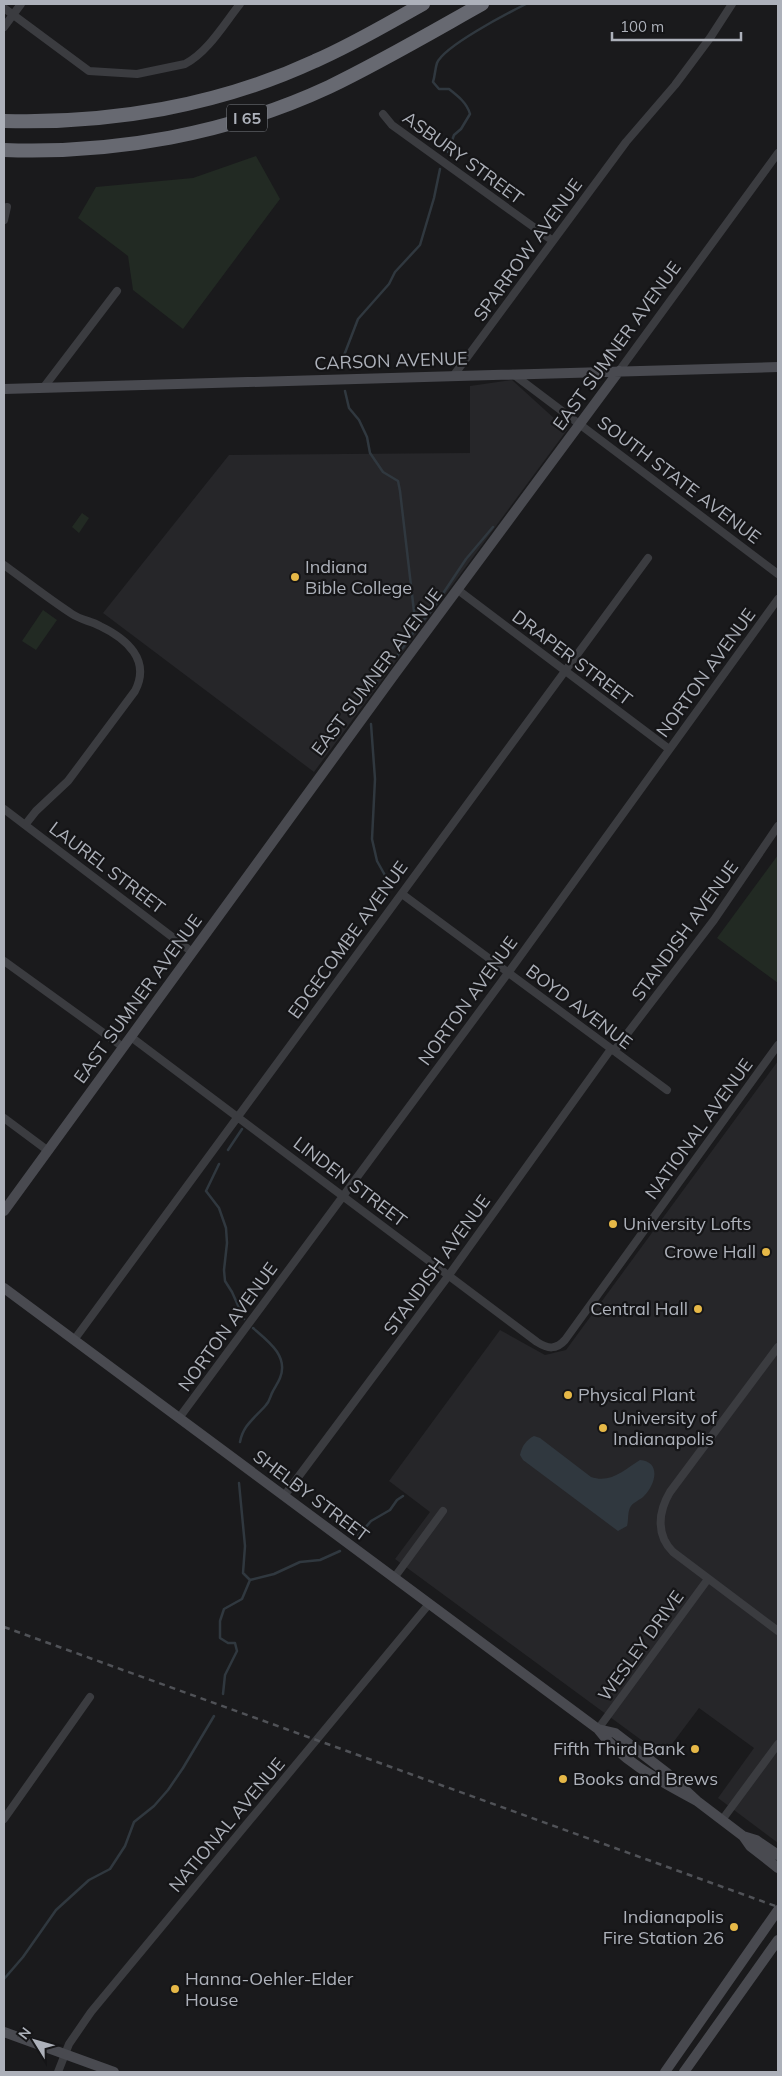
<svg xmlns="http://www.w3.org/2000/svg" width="782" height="2076" viewBox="0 0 782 2076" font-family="Mulish,sans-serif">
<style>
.built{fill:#262629}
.green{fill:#222a23}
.water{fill:#30383f}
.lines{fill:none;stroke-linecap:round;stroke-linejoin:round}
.stream{stroke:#30383f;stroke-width:2.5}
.street{stroke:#3b3c40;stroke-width:8}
.secondary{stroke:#494a50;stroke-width:10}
.highway{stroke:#676971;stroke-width:14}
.rail{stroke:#505257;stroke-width:2.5;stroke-dasharray:6 5;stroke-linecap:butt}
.poi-dot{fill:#e6b847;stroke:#151517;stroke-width:2}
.labels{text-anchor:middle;stroke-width:4.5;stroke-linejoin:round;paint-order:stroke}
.shield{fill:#151517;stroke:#7f8289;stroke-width:1}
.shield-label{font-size:16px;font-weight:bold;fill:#adb1ba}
.street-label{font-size:18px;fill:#adb1ba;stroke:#151517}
.poi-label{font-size:18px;fill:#adb1ba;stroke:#151517;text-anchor:start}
</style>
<rect width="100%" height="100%" fill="#1a1a1c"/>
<path class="built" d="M512 380 567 430 314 772 103 613 229 455 470 453V386Z
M778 1061V1843L718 1798 754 1748 699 1708 663 1756 395 1559 430 1512 389 1481 500 1330 545 1355 566 1350Z"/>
<path class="green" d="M256 156 280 199 183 329 133 290 128 256 78 218 96 187 193 178Z
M82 513 89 518 79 533 72 527Z
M43 610 57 620 36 650 22 641Z
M778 855V983L717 938Z"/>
<path class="water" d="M534 1436 540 1438 591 1477C611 1484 625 1469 640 1460 662 1462 655 1485 644 1496 640 1500 634 1502 631 1506 627 1512 629 1519 627 1526L618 1531 523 1460 520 1455C522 1446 526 1440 534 1436Z"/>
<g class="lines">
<path class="stream" d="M448 152 454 135 461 129 470 114C467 103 458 96 449 89H439L433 82C435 76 435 69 437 63 444 46 508 13 526 4
M343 367V358L358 319 389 284 395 272 420 245 434 198 440 169
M345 391 349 408 359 420 367 437 370 453 383 472 398 481 400 491 415 620V630L397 656
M416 629 432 610 466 559 493 527
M371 690 377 681
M371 724 375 779 372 839 377 861 391 886
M228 1150 242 1129
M219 1164 206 1191 219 1208 226 1228 227 1243 224 1270 225 1281 232 1292 244 1319
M240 1442C243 1425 255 1418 266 1405 270 1401 270 1396 273 1391 275 1387 278 1383 280 1378 289 1356 268 1341 253 1328
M239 1483 245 1546 243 1573 250 1580
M358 1536 371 1521 390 1510 397 1500 403 1496
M250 1580 274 1574 300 1562 320 1560 340 1551
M223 1694 225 1675 237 1651 235 1643H228L220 1638V1621L224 1609 242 1599 250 1580
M4 1979 23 1957 56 1910 89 1880 110 1869 125 1846 134 1822 154 1806 168 1790 183 1768 214 1716"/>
<path class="street" d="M4 8 89 71 137 74 185 64C208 52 224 24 240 4
M4 27 21 4
M383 114 392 125 553 241
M4 220 7 207
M619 371 778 153
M513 374 778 574
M454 375 626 142 675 85 710 38 732 4
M44 387 117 291
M4 565C26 581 49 599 72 614 81 620 91 621 100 626 127 639 151 660 135 691L68 781 36 811 25 825
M458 590 669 749
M4 809 192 952
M402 894 667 1090
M4 961 123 1047
M131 1037 537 1342C548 1349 556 1350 565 1340L778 1045
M614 1051 714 920 778 826
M4 1118 47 1150
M74 1340 648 558
M778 1347 670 1492C658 1512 656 1535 673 1552L778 1631
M179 1418 508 973 778 599
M284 1496 449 1275 611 1049
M394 1578 443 1511
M598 1729 708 1579
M4 1819 90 1697
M722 1820 778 1744
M58 2072 69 2044 91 2012 429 1604"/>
<path class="secondary" d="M4 389 778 367
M4 1211 394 675 619 371
M4 1288 598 1729C622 1762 662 1782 697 1801
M598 1729 615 1733 667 1773 697 1801 743 1836 756 1840 778 1855
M743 1836 750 1846 778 1868
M4 2032 114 2072
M665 2072 778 1910
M684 2072 778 1940"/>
<path class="highway" d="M4 121C110 124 218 106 315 61 352 45 387 24 423 4
M4 150C115 154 228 134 329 87 381 62 432 32 482 4"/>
<path class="rail" d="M4 1627 778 1907"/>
</g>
<g class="poi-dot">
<circle cx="295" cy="577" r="5"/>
<circle cx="613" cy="1224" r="5"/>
<circle cx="766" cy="1252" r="5"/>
<circle cx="698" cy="1309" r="5"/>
<circle cx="568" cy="1395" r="5"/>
<circle cx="603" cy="1428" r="5"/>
<circle cx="695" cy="1749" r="5"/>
<circle cx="563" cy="1779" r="5"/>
<circle cx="734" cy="1927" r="5"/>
<circle cx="175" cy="1989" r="5"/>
</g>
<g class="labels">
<rect class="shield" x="227" y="104.5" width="40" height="27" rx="4"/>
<g class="shield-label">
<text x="247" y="124">I 65</text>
</g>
<g class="street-label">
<text transform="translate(463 158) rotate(36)" y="6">ASBURY STREET</text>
<text transform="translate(528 250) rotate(-54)" y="6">SPARROW AVENUE</text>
<text transform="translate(617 346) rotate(-54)" y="6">EAST SUMNER AVENUE</text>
<text transform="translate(391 361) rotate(-2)" y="6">CARSON AVENUE</text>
<text transform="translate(679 480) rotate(37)" y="6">SOUTH STATE AVENUE</text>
<text transform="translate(572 658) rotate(37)" y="6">DRAPER STREET</text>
<text transform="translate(377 672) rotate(-53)" y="6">EAST SUMNER AVENUE</text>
<text transform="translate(706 673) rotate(-54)" y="6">NORTON AVENUE</text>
<text transform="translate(107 868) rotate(37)" y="6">LAUREL STREET</text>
<text transform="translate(685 931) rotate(-54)" y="6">STANDISH AVENUE</text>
<text transform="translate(348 940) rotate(-54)" y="6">EDGECOMBE AVENUE</text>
<text transform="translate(138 999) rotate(-54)" y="6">EAST SUMNER AVENUE</text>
<text transform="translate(468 1001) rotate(-54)" y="6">NORTON AVENUE</text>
<text transform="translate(579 1007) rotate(37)" y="6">BOYD AVENUE</text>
<text transform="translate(699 1129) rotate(-54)" y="6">NATIONAL AVENUE</text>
<text transform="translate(350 1182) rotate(37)" y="6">LINDEN STREET</text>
<text transform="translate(437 1265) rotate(-54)" y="6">STANDISH AVENUE</text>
<text transform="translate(228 1327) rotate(-54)" y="6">NORTON AVENUE</text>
<text transform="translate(311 1496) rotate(37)" y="6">SHELBY STREET</text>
<text transform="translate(641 1646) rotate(-54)" y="6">WESLEY DRIVE</text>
<text transform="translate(227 1825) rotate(-50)" y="6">NATIONAL AVENUE</text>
</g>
<g class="poi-label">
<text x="305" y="573">Indiana<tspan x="305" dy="21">Bible College</tspan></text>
<text x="623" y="1230">University Lofts</text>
<text x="756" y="1258" text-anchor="end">Crowe Hall</text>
<text x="688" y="1315" text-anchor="end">Central Hall</text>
<text x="578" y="1401">Physical Plant</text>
<text x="613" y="1424">University of<tspan x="613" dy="21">Indianapolis</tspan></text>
<text x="685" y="1755" text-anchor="end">Fifth Third Bank</text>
<text x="573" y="1785">Books and Brews</text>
<text x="724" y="1923" text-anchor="end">Indianapolis<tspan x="724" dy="21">Fire Station 26</tspan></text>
<text x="185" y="1985">Hanna-Oehler-Elder<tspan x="185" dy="21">House</tspan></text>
</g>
</g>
<rect width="782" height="2076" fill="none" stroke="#adb1ba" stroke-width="10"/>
<g transform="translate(35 2041) rotate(307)" stroke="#151517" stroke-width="4" paint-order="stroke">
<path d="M0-4L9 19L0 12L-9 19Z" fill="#adb1ba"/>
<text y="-8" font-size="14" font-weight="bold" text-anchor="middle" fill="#adb1ba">N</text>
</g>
<path d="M612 32v8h129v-8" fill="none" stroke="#adb1ba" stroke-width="2.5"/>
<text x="620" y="32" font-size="15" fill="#adb1ba" stroke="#151517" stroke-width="4" paint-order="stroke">100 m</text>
</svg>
